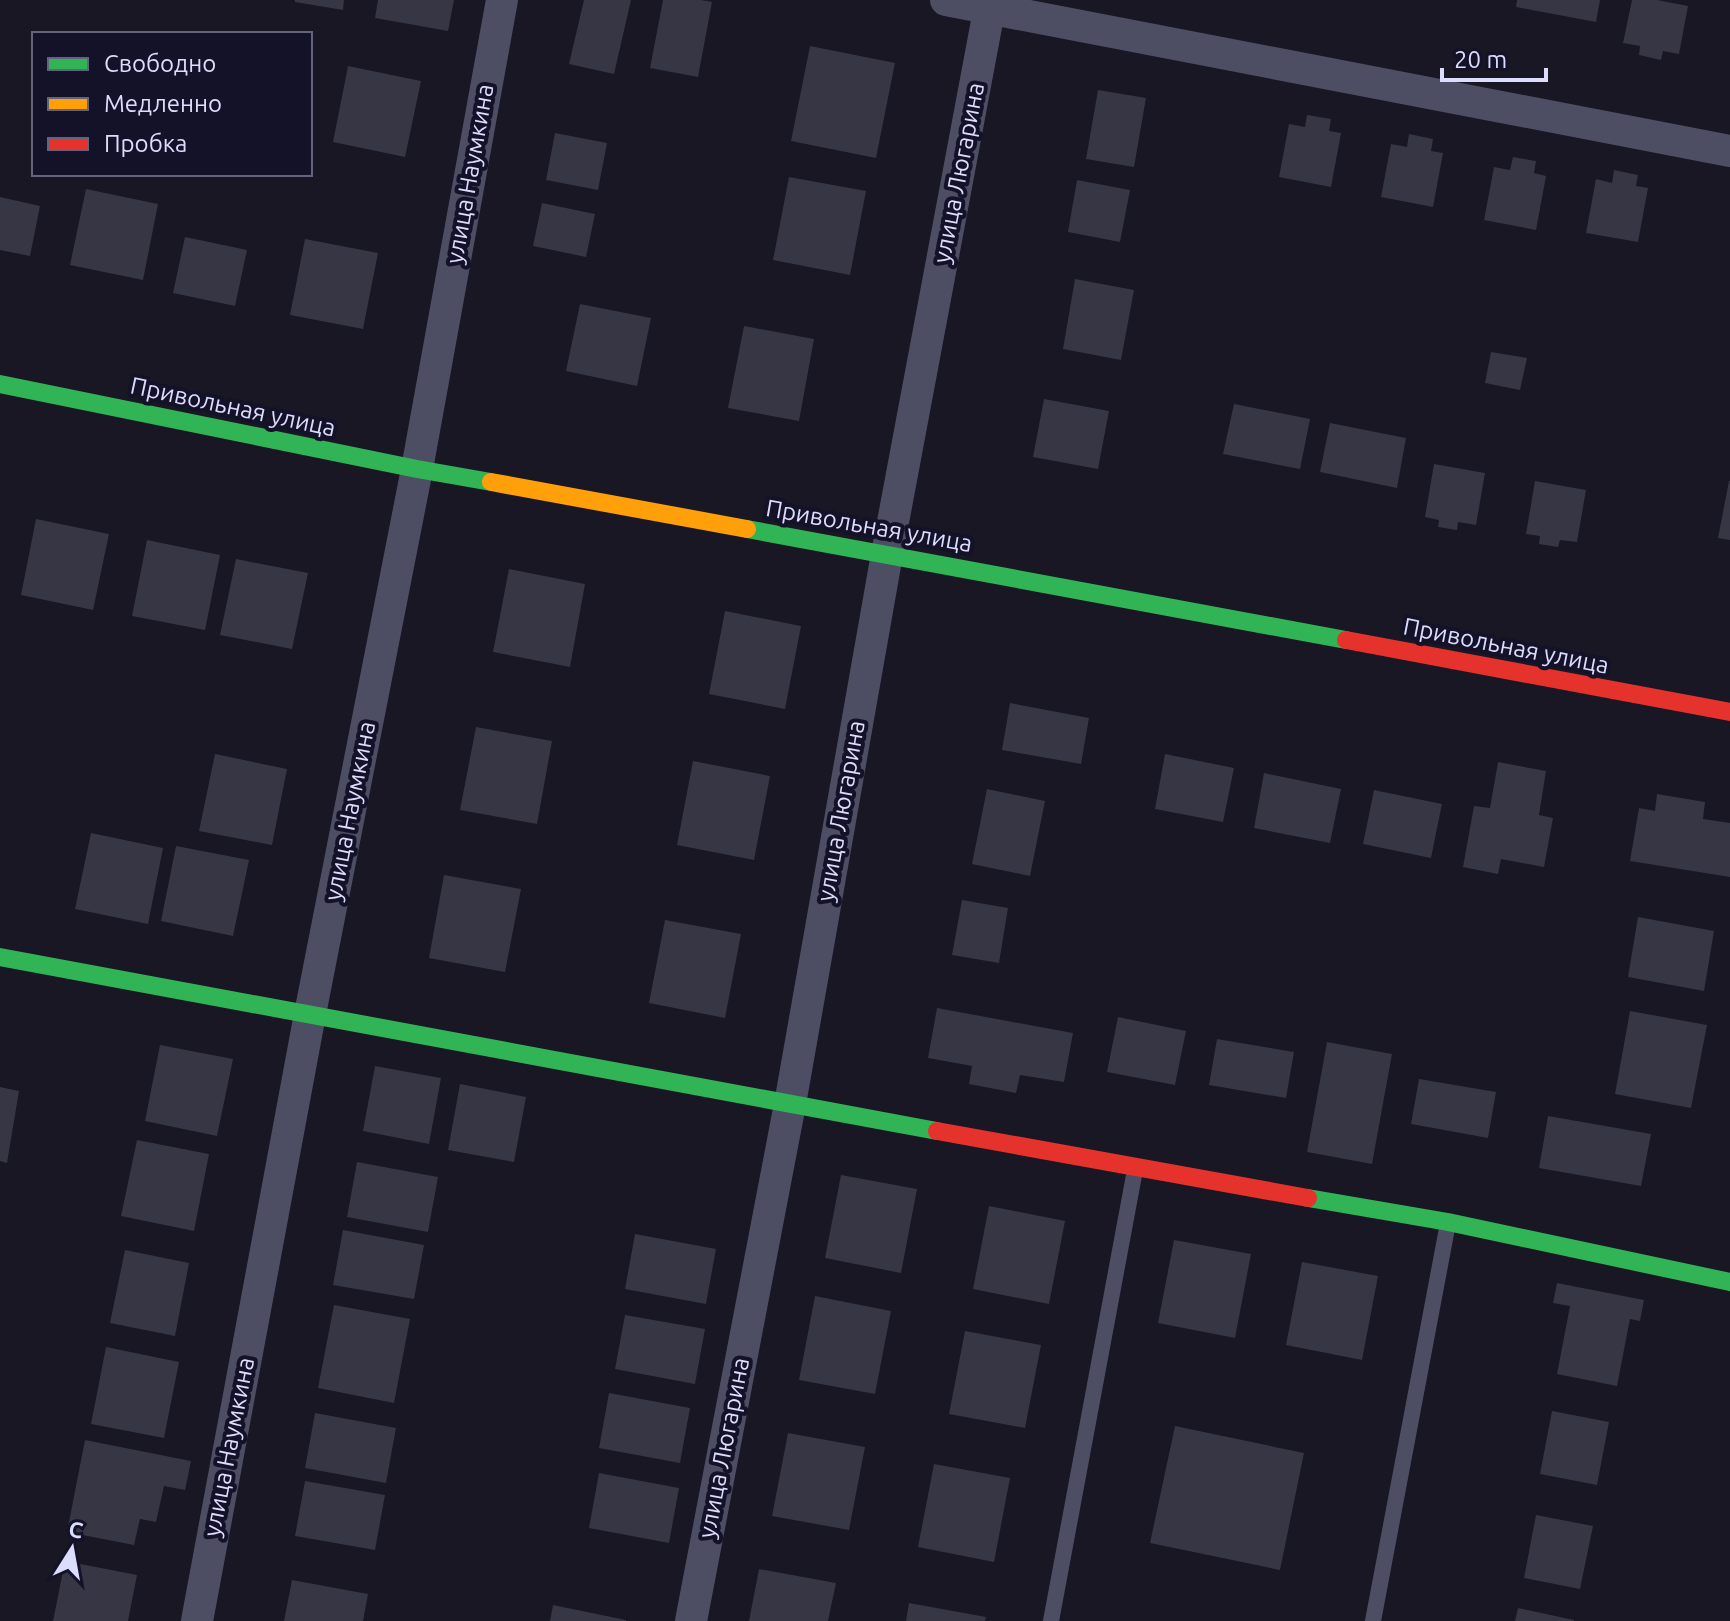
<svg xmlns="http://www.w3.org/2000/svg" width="1730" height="1621" viewBox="0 0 1730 1621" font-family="Ubuntu,sans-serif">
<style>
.building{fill:#363644}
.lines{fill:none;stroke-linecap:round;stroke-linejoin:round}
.lane{stroke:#4d4e63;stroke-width:16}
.street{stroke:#4d4e63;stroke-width:32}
.fast{stroke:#30b455;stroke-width:18}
.slow{stroke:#ff9f0a;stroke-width:18}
.jam{stroke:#e5322d;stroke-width:18}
.labels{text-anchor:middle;stroke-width:8;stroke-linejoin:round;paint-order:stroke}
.street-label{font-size:24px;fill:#dcdcfd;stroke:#141228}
</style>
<rect width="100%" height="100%" fill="#181723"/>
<path class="building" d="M295 0H344L343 10 295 2Z
M378 0H454L448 31 375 18Z
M584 0H631L614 74 569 64Z
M663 0H701L712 2 698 77 650 68Z
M1517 0H1600L1596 22 1516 7Z
M1632 0H1657L1688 6 1679 54 1663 51 1661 60 1639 55 1640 46 1623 43Z
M810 46 895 63 876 158 791 141Z
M348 66 421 81 405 157 333 142Z
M1098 90 1146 98 1134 167 1086 159Z
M1307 115 1331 119 1329 131 1341 133 1331 187 1279 177 1289 124 1305 127Z
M555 133 607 143 598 190 546 180Z
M1409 134 1433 139 1431 151 1443 153 1433 207 1381 197 1391 144 1407 147Z
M1513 157 1536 161 1534 173 1546 176 1536 230 1484 220 1494 167 1510 170Z
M1614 170 1638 175 1636 186 1648 188 1638 242 1586 233 1596 179 1612 183Z
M789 177 866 191 850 275 773 260Z
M1077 180 1130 190 1120 242 1068 232Z
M86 189 158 204 143 280 70 265Z
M0 197 40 206 30 256 0 250Z
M542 203 595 214 586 257 533 246Z
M185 237 247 250 235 306 173 293Z
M305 239 378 253 363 329 290 315Z
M1075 279 1134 290 1121 360 1063 349Z
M580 304 651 318 637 386 566 371Z
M744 326 814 339 799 421 728 408Z
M1491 352 1527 358 1520 390 1485 383Z
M1044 399 1109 411 1098 469 1033 457Z
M1234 404 1310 419 1300 469 1223 454Z
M1330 423 1406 438 1397 488 1320 472Z
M1434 464 1485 473 1476 525 1458 522 1457 530 1438 527 1439 520 1425 517Z
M1535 481 1586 490 1577 542 1560 540 1558 547 1539 544 1540 536 1526 534Z
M1729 481H1730V540L1718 538Z
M36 519 109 534 93 610 21 595Z
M147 540 220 555 205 630 132 616Z
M236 559 308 573 292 649 220 635Z
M509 569 585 584 570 667 493 652Z
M725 611 801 626 785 709 709 694Z
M1010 703 1089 718 1081 764 1002 750Z
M476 727 552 741 537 824 460 810Z
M215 754 287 769 272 845 199 831Z
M1165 754 1234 768 1223 822 1155 809Z
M693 761 770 776 754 860 677 845Z
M1498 762 1546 771 1539 815 1553 818 1544 867 1501 859 1498 874 1463 867 1474 806 1490 808Z
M1264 773 1341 789 1330 843 1254 828Z
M987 789 1045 801 1030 876 972 864Z
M1374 790 1442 804 1431 858 1363 844Z
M1657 794 1705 802 1703 819 1730 823V877L1630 861 1639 808 1655 811Z
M91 833 163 848 148 924 75 909Z
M176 846 249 860 233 936 161 921Z
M444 875 521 889 505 972 429 958Z
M962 900 1008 908 999 963 952 955Z
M1638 917 1714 931 1704 991 1628 977Z
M665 920 741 934 725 1018 649 1003Z
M937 1008 1073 1033 1064 1082 1020 1075 1016 1093 969 1084 972 1066 928 1058Z
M1630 1011 1707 1025 1691 1108 1615 1094Z
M1118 1017 1186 1031 1175 1085 1107 1072Z
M1217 1039 1294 1052 1286 1098 1209 1085Z
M1327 1042 1392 1054 1372 1164 1307 1152Z
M160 1045 233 1059 217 1136 145 1121Z
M375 1066 441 1078 429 1144 363 1131Z
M1419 1079 1496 1092 1488 1138 1411 1124Z
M460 1084 526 1097 514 1162 448 1150Z
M0 1087 19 1091 7 1163 0 1161Z
M1548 1116 1651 1134 1641 1186 1539 1168Z
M137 1140 209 1154 194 1231 121 1216Z
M357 1162 438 1177 428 1232 347 1217Z
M841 1175 917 1189 901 1273 825 1258Z
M989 1206 1065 1221 1049 1304 973 1289Z
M343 1230 424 1245 414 1299 333 1285Z
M635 1234 716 1249 706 1304 625 1289Z
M1174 1240 1251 1254 1235 1338 1158 1323Z
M125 1250 189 1263 175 1336 110 1323Z
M1302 1262 1378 1276 1362 1360 1286 1345Z
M1557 1283 1644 1300 1640 1321 1630 1319 1617 1386 1557 1374 1570 1306 1553 1303Z
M815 1296 891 1311 875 1394 799 1380Z
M334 1305 410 1319 394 1403 318 1388Z
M625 1315 705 1329 695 1384 615 1369Z
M965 1331 1041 1345 1025 1428 949 1414Z
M106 1347 179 1362 164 1438 91 1424Z
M609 1393 690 1408 680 1463 599 1448Z
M1552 1411 1609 1422 1597 1485 1540 1474Z
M315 1413 396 1428 386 1483 305 1468Z
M1175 1426 1304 1453 1280 1570 1150 1543Z
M788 1433 865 1447 849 1530 772 1516Z
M85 1440 191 1461 185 1490 164 1486 156 1522 140 1519 134 1545 67 1532Z
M934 1464 1010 1478 994 1562 918 1547Z
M599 1473 679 1488 669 1543 589 1528Z
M305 1481 385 1495 375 1550 295 1536Z
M1536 1515 1593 1526 1580 1589 1524 1578Z
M65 1561 137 1575 128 1621H53Z
M759 1569 836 1583 828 1621H749Z
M292 1580 368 1594 363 1621H284Z
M909 1603 986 1617 985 1621H906Z
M553 1605 626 1620V1621H550Z
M1518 1608 1574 1620V1621H1515Z"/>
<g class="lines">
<path class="lane" d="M1051 1621 1135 1170
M1373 1621 1448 1223"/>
<path class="street" d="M946 0 1730 151
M197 1621 310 1014 417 469 502 0
M691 1621 790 1104 887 554 991 0"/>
<path class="fast" d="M0 384 417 469 491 482
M747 529 1346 640
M0 957 937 1131
M1308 1198 1448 1222 1730 1282"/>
<path class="slow" d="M491 482 747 529"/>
<path class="jam" d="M1346 640 1730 712
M937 1131 1308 1198"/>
</g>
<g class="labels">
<g class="street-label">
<text transform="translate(959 173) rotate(-79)" y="8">улица Люгарина</text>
<text transform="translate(470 174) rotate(-80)" y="8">улица Наумкина</text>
<text transform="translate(233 407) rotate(12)" y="8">Привольная улица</text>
<text transform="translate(869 526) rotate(10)" y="8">Привольная улица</text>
<text transform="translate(1506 646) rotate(11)" y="8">Привольная улица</text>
<text transform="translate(350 811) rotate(-79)" y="8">улица Наумкина</text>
<text transform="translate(841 811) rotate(-80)" y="8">улица Люгарина</text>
<text transform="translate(229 1447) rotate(-79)" y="8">улица Наумкина</text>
<text transform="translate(724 1448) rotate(-79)" y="8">улица Люгарина</text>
</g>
</g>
<rect x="32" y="32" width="280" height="144" fill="#141228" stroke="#64637d" stroke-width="2"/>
<rect x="48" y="58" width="40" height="12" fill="#30b455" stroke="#64637d" stroke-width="2"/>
<text x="104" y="72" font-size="24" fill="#dcdcfd">Свободно</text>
<rect x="48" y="98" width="40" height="12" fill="#ff9f0a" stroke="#64637d" stroke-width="2"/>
<text x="104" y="112" font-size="24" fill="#dcdcfd">Медленно</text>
<rect x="48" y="138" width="40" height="12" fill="#e5322d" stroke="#64637d" stroke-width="2"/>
<text x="104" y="152" font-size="24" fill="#dcdcfd">Пробка</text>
<g transform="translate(72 1549) rotate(11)" stroke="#141228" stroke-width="6" paint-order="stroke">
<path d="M0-6L14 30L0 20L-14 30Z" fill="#dcdcfd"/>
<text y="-12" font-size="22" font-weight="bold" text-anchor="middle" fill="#dcdcfd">С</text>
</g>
<path d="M1442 68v12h104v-12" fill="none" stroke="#dcdcfd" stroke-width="4"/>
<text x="1454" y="68" font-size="24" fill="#dcdcfd" stroke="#141228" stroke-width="6" paint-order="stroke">20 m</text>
</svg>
